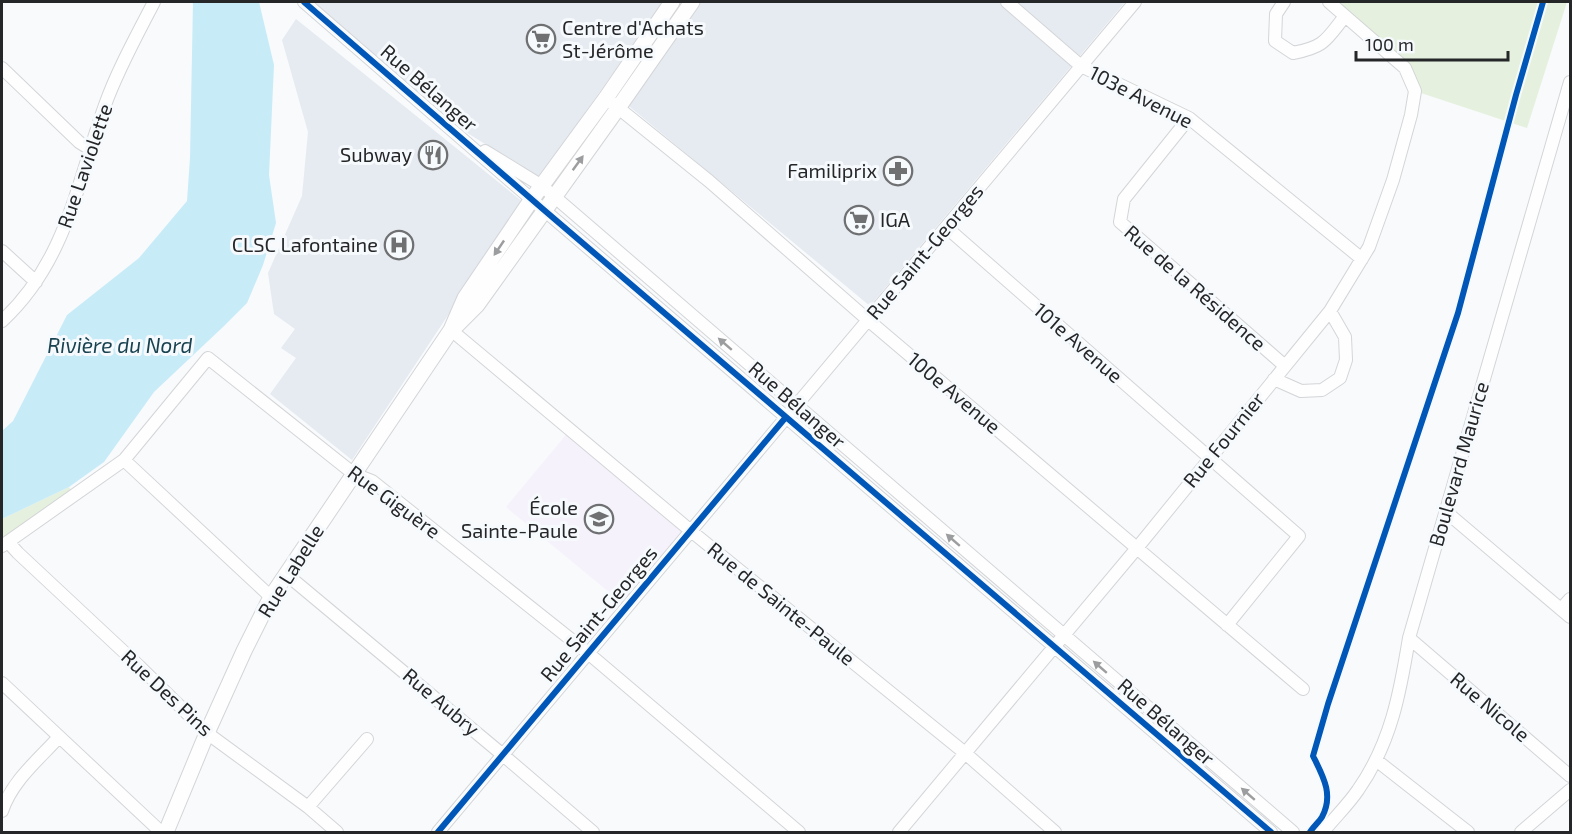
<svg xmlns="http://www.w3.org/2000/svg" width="1572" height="834" viewBox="0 0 1572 834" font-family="'Exo 2',sans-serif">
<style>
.built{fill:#e6ebf1}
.education{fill:#f6f2fc}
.green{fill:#e5f1de}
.water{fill:#c8ebf8}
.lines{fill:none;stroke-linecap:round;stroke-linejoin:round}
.minor-casing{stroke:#d3d5d7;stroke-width:14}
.major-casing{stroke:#d3d5d7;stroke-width:17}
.minor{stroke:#fefeff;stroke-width:12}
.major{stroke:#fefeff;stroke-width:15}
.cycleway-casing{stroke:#f7fafd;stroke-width:10}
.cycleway{stroke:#0057b8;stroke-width:6}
.oneway{fill:#9c9d9e}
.labels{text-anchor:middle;stroke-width:6;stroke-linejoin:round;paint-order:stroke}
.poi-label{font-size:20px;fill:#252628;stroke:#f7fafd;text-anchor:end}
.street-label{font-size:20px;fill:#252628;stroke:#f7fafd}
.water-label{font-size:21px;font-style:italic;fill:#184250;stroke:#f7fafd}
</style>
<rect width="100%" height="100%" fill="#f8fafc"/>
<path class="built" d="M313 2H663L539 178 458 127Z
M696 2H1125L870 306 624 102Z
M296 19 523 202 352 460 270 394 296 358 281 348 295 329 274 314 268 273 302 196 308 132 282 40Z"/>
<path class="education" d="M570 430 691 531 627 607 506 507Z"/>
<path class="green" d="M1329 2H1567L1527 128 1415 91 1405 68Z
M69 487 75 495 2 546V519Z"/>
<path class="water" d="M193 2H259L274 65 269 175 276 223 263 265 247 303 224 326 154 392 104 462 69 487 2 519V431L13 421 67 315 139 258 187 201 190 158Z"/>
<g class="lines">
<g class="minor-casing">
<path id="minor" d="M304 2 544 210 1271 832
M1007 2 1081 66 1189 118 1362 259
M1284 2 1276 14 1275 41 1293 53C1325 47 1326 40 1345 16
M2 68 79 142 90 149
M606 98 709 181 868 320 1303 689
M1189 118 1124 199 1120 222 1285 366
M485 151 542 186 1293 832
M946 227 1299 536 1227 625
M2 251 36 282
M2 321C66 262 77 183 105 105 118 69 137 35 154 2
M451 330 691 531 965 753 1055 832
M1274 379 1301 391 1322 390 1340 378 1346 360 1345 337 1330 311
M124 460 271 597
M1445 511 1570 617
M8 542 18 553 139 666 207 733 308 807 337 832
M2 546 124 460 208 358 354 474 372 481 588 653 799 832
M286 574 503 755 593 832
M1561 609 1570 599
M1409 638 1570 776
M2 683 161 832
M1376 760 1468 832
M308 807 367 739
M2 811C12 781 38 760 59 737
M438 832 1135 2
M899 832 1137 548 1330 311 1369 247 1393 180 1411 115 1415 91 1405 68 1329 2
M1323 832C1334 818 1348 805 1358 790 1391 743 1400 693 1409 638L1570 82
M1521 832 1570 790"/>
</g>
<g class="major-casing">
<path id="major" d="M456 326 477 305 618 108 692 2
M166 832 207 733 244 651 271 597 451 330 465 298 532 199 606 98 672 2"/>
</g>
<use href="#minor" class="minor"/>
<use href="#major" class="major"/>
<g class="cycleway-casing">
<path id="cycleway" d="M304 2 544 210 1271 832
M438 832 786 417
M1310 832C1313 827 1319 822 1322 817 1334 795 1323 776 1313 756L1328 704 1458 313 1516 95 1543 2"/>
</g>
<use href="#cycleway" class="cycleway"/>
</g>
<defs><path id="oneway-solid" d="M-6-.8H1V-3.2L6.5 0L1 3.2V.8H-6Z" transform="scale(1.5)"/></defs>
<g class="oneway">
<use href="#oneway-solid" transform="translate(578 163) rotate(-54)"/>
<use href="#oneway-solid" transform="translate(499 248) rotate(124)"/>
<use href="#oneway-solid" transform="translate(725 344) rotate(-139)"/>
<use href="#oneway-solid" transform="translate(953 540) rotate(-139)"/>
<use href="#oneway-solid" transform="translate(1100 667) rotate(-139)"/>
<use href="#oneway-solid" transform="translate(1248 794) rotate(-139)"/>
</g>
<defs>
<g id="supermarket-ring" transform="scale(1.5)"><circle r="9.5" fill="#f7fafd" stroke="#6f7072" stroke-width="1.5"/><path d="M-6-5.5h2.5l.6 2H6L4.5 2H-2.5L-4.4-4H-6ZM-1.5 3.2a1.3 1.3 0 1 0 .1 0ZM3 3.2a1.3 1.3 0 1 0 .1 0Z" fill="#6f7072"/></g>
<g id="restaurant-ring" transform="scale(1.5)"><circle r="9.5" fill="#f7fafd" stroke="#6f7072" stroke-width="1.5"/><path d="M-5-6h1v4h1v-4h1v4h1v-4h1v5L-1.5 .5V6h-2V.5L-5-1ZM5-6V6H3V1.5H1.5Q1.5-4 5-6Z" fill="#6f7072"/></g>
<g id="pharmacy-ring" transform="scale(1.5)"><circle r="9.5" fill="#f7fafd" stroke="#6f7072" stroke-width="1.5"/><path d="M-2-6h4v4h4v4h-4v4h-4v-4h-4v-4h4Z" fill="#6f7072"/></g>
<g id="hospital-ring" transform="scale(1.5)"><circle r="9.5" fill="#f7fafd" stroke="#6f7072" stroke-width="1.5"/><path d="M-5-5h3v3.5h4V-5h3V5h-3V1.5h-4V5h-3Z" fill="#6f7072"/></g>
<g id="school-ring" transform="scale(1.5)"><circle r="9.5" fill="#f7fafd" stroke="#6f7072" stroke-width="1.5"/><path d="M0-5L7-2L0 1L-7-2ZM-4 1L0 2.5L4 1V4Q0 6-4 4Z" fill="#6f7072"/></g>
</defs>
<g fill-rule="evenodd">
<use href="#supermarket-ring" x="541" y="39"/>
<use href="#restaurant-ring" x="433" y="155"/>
<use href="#pharmacy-ring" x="898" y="171"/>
<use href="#supermarket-ring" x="859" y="220"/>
<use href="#hospital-ring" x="399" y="245"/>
<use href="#school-ring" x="599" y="519"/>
</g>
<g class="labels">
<g class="poi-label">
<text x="562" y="35" text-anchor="start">Centre d'Achats<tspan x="562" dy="23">St-Jérôme</tspan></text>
<text x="412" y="162">Subway</text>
<text x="877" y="178">Familiprix</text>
<text x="880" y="227" text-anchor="start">IGA</text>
<text x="378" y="252">CLSC Lafontaine</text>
<text x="578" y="515">École<tspan x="578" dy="23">Sainte-Paule</tspan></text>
</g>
<g class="street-label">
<text transform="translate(429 88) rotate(41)" y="7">Rue Bélanger</text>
<text transform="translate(1141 97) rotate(27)" y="7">103e Avenue</text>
<text transform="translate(85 166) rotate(-71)" y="7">Rue Laviolette</text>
<text transform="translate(925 252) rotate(-50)" y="7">Rue Saint-Georges</text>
<text transform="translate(1195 288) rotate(41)" y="7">Rue de la Résidence</text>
<text transform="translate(1078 343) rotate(41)" y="7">101e Avenue</text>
<text transform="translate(954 393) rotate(40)" y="7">100e Avenue</text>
<text transform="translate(797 405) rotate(41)" y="7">Rue Bélanger</text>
<text transform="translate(1224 440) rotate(-51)" y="7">Rue Fournier</text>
<text transform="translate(1459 464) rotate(-74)" y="7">Boulevard Maurice</text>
<text transform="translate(394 502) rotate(36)" y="7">Rue Giguère</text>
<text transform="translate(291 571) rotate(-58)" y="7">Rue Labelle</text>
<text transform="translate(781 604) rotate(39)" y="7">Rue de Sainte-Paule</text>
<text transform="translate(599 614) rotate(-50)" y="7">Rue Saint-Georges</text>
<text transform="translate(167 693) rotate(43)" y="7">Rue Des Pins</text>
<text transform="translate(441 702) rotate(40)" y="7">Rue Aubry</text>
<text transform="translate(1490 707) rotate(40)" y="7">Rue Nicole</text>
<text transform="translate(1166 722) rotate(41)" y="7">Rue Bélanger</text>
</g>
<g class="water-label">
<text x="120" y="353">Rivière du Nord</text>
</g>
</g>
<rect width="1572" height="834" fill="none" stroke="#252628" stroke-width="6"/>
<path d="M1356 51v9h152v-9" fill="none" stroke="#252628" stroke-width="3"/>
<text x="1365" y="51" font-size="18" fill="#252628" stroke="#f7fafd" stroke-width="4.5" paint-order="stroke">100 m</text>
</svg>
